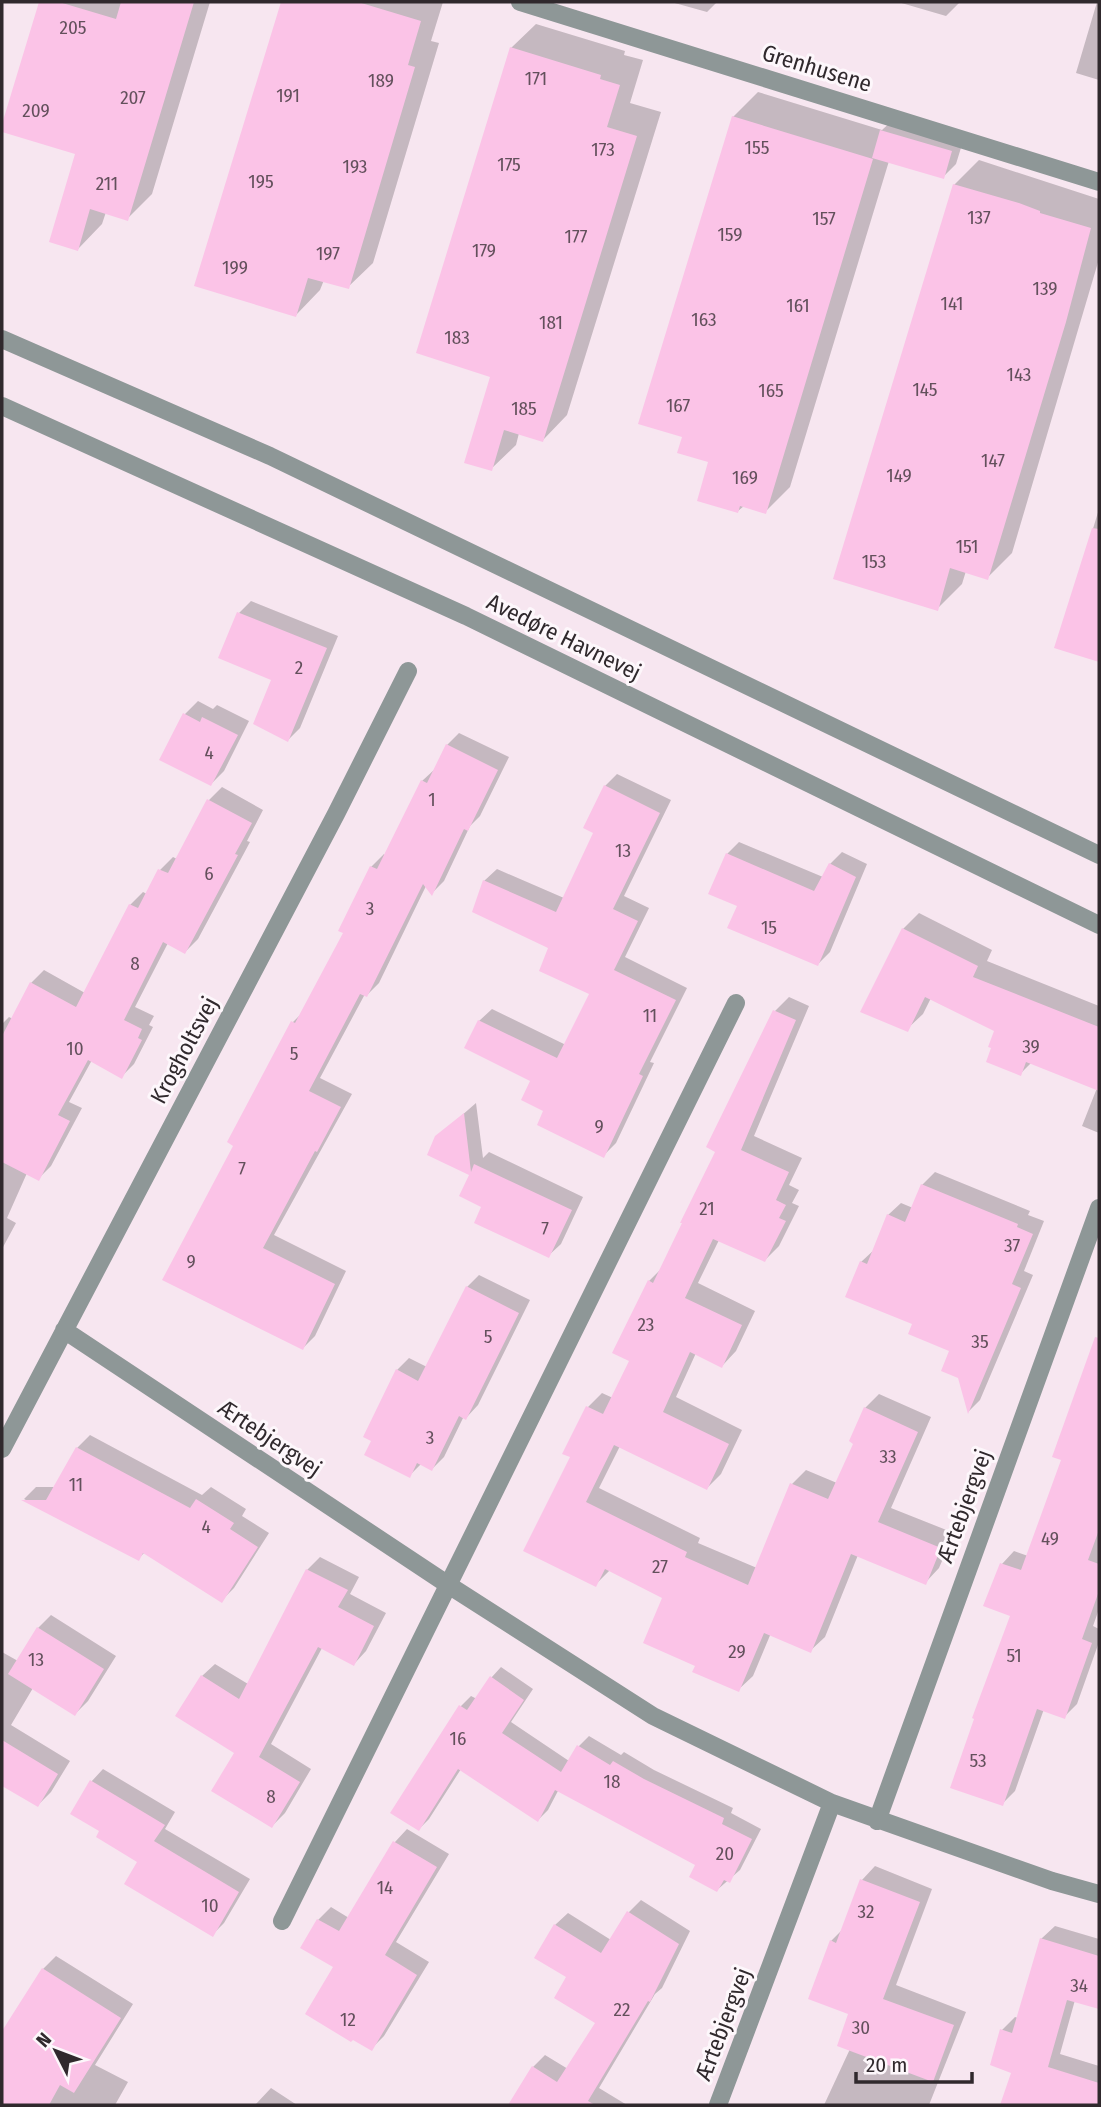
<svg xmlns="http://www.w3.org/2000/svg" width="1101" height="2107" viewBox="0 0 1101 2107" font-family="'Fira Sans Condensed',sans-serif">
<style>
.shadow{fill:#0003}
.building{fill:#fbc3e7}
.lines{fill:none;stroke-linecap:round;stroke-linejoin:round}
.minor{stroke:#8e9797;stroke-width:18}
.labels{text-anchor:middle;stroke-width:6;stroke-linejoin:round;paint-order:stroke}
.number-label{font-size:19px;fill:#63505c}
.street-label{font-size:23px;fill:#30292d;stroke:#fdf7fb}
</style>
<rect width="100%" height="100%" fill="#f7e6f0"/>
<path class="shadow" d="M41 2H210L152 194 127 219 106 212 102 224 78 249V152L2 130Z
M283 2H443L431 41 439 43 373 263 348 287 324 280 320 290 296 315 196 285Z
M671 2H717L707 12Z
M898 2H960L946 16Z
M1097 2H1099V80L1076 73Z
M536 24 625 51 624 55 643 60 630 103 661 112 567 415 543 440 519 433 516 445 491 469 493 375 511 48Z
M758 92 882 130 895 118 964 138 956 164 943 177 889 161 790 487 765 512 744 506 738 511 710 461 685 436 733 117Z
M979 160 1099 199V259L1012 553 987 578 966 571 962 584 937 609 954 185Z
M1099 509V660L1057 647Z
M251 601 338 636 300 728 288 740 273 679 239 613Z
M198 701 213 709 217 705 249 721 224 771 211 784 161 759 185 714Z
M459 733 509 757 480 816 470 826 444 881 432 893 426 886 379 983 367 995 365 994 320 1078 352 1094 274 1235 346 1271 315 1336 303 1348 164 1279 236 1145 293 1022 303 1012 345 933 371 867 384 854 386 856 422 781 435 769 447 745Z
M617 774 671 800 624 896 649 908 625 957 687 988 650 1062 654 1063 616 1143 604 1155 546 1111 533 1080 479 1021 492 1009 566 1045 592 993 484 881 497 869 564 898 595 833 605 786Z
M222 787 263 810 247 841 250 842 198 939 185 952 168 943 135 1007 154 1016 149 1025 153 1027 134 1064 122 1076 92 1060 69 1102 82 1108 51 1166 38 1179 27 1173 7 1218 16 1223 2 1249V1123L13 1102 2 1096V1024L9 1017 13 1019 31 983 44 970 85 993 130 905 143 892 147 894 160 870 173 857 177 859 209 800Z
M739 842 823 877 830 864 842 852 867 864 830 952 818 964 739 905 727 854Z
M919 913 992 950 987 961 1099 1006V1133L1082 1126 1097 1088 1032 1062 1020 1074 996 1030 931 998 923 1014 907 1029 862 1012 903 929Z
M789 997 809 1006 754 1136 802 1158 789 1185 799 1190 792 1203 799 1206 779 1246 765 1260 719 1240 698 1283 755 1311 736 1351 722 1366 696 1353 676 1397 742 1430 721 1474 707 1488 620 1446 599 1488 700 1538 698 1543 757 1568 792 1484 806 1470 837 1483 856 1443 865 1408 879 1394 931 1417 891 1508 954 1533 939 1568 925 1583 858 1555 825 1637 810 1651 771 1633 753 1676 738 1690 698 1665 664 1597 610 1570 595 1585 572 1456 565 1453 588 1407 602 1393 613 1398 631 1360 649 1281 663 1267 718 1151 775 1011Z
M476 1103 483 1158 489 1152 583 1197 561 1244 548 1256 484 1206 471 1174 437 1137Z
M935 1172 1030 1211 1028 1215 1044 1221 1024 1271 1033 1275 980 1400 969 1411 951 1350 914 1323 861 1262 875 1249 888 1215 901 1203 913 1208 922 1185Z
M479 1275 530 1300 478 1405 466 1418 464 1416 444 1457 432 1469 421 1464 410 1475 397 1370 409 1358 427 1367 467 1287Z
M1099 1354V1609L1093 1626 1099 1629V1642L1077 1704 1064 1717 1044 1709 1015 1791 1002 1804 1012 1615 1002 1564 1014 1551 1028 1556Z
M90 1435 202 1495 211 1487 246 1509 242 1516 269 1533 234 1588 221 1601 145 1552 138 1559 24 1499 36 1487H55L77 1448Z
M320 1557 359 1577 350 1594 386 1613 366 1651 354 1664 322 1648 271 1744 311 1769 285 1813 272 1826 202 1676 215 1664 248 1684 307 1570Z
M51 1615 116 1656 88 1701 75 1714 33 1688 11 1725 70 1761 51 1792 38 1805 2 1784V1652L18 1661 38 1628Z
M501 1667 533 1689 511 1722 569 1761 579 1746 589 1736 621 1755 624 1752 654 1770 733 1808 731 1813 761 1829 740 1870 717 1890 698 1865 559 1789 548 1810 538 1820 461 1769 429 1819 419 1829 392 1812 461 1706 471 1696 477 1699 491 1678Z
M103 1769 175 1812 165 1829 250 1879 224 1923 212 1935 139 1861 102 1831 91 1782Z
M407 1829 449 1854 396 1942 429 1962 384 2036 371 2049 318 1920 331 1907 349 1918 395 1842Z
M875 1866 932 1889 896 1985 966 2012 929 2105H824L850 2049 851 2013 831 1941 844 1928 862 1880Z
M641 1900 690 1931 662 1988 655 1994 599 2088 627 2105H510L533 2067 545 2055 568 2069 598 2022 569 1976 555 1925 568 1913 611 1940 629 1912Z
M1055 1926 1099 1939V2008L1075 2000 1060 2054 1099 2066V2105H1002L1013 2072 1002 2030 1015 2017 1018 2018 1041 1939Z
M56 1956 133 2004 95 2065 128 2082 115 2105H2V2034L43 1969Z
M271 2088 297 2105H255Z"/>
<path class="building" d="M39 2H59L116 19 121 2H194L128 221 90 209 78 251 49 242 75 154 2 132V124Z
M281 2H358L421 21 408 65 415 67 349 289 308 278 296 317 194 286Z
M510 47 601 75 600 79 620 85 607 127 637 136 543 442 504 430 492 471 464 463 490 377 416 353Z
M732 116 873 159 766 514 740 506 738 513 697 501 708 462 677 453 682 437 638 424Z
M880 130 952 151 944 179 872 158Z
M953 184 1019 203 1040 211V213L1091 228 1066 322 988 580 950 568 938 611 833 579Z
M1092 528 1099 529V662L1054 648Z
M237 612 327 648 288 742 253 724 271 680 218 658Z
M183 713 200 722 202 717 238 735 211 786 159 760Z
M446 744 498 770 468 831 464 829 432 896 423 884 367 997 360 994 309 1091 341 1107 317 1152 315 1151 263 1248 335 1284 303 1350 162 1280 233 1146 227 1142 291 1021 295 1023 343 933 338 931 370 866 377 869 421 780 427 783Z
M604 785 660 813 613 909 638 921 614 970 676 1000 639 1074 643 1076 604 1158 537 1125 543 1111 521 1100 530 1081 464 1048 478 1020 557 1058 589 994 539 971 548 948 472 912 483 880 556 912 593 833 583 828Z
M207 799 252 823 235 854 238 855 185 954 163 942 124 1020 142 1029 138 1038 142 1040 122 1079 88 1060 58 1115 70 1121 39 1181 2 1162V1036L30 982 76 1007 129 904 138 908 158 869 168 873Z
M726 853 814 891 829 863 856 877 818 966 727 928 737 906 708 894Z
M902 928 978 966 973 977 1099 1027V1091L1026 1062 1021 1076 986 1062 991 1048 988 1047 994 1031 925 997 908 1032 860 1012Z
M773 1010 796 1020 741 1150 789 1172 776 1200 786 1205 779 1218 786 1221 765 1262 713 1239 685 1298 742 1325 722 1368 690 1352 663 1412 729 1444 707 1490 614 1445 586 1502 687 1552 685 1557 748 1585 790 1483 828 1499 853 1444 849 1441 864 1407 918 1432 878 1522 941 1548 926 1585 851 1554 811 1653 764 1633 739 1692 692 1672 695 1666 643 1643 662 1598 605 1569 596 1587 523 1551 570 1457 562 1454 586 1406 603 1414 629 1361 612 1353 648 1280 653 1283 682 1223H680L715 1152 706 1147Z
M464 1113 471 1172 474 1164 572 1210 549 1258 474 1223 481 1207 459 1196 469 1175 427 1155 435 1136Z
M921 1184 1018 1224 1017 1227 1033 1234 1012 1284 1021 1288 968 1414 958 1378 941 1371 949 1351 908 1334 912 1324 845 1297 860 1261 867 1264 887 1214 905 1222Z
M466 1286 519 1313 466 1420 459 1416 432 1471 417 1463 410 1478 364 1455 371 1441 363 1437 396 1369 418 1381Z
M1095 1337 1099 1338V1530L1088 1560 1099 1564V1591L1082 1639 1092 1643 1065 1719 1037 1709 1003 1806 950 1788 974 1719 972 1718 1010 1616 983 1606 1000 1563 1021 1570 1061 1460 1052 1457Z
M76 1447 190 1508 196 1499 234 1523 230 1529 258 1547 222 1603 143 1553 139 1561 21 1500H46Z
M306 1569 348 1590 338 1607 374 1626 354 1666 318 1647 259 1757 300 1782 272 1828 211 1791 234 1753 175 1716 201 1675 239 1699Z
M37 1627 104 1669 75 1716 8 1674Z
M490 1676 524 1700 502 1733 561 1772 577 1745 610 1765 613 1761 644 1779 724 1818 722 1824 752 1839 730 1883 724 1880 717 1892 689 1877 695 1865 555 1790 538 1822 458 1769 419 1831 390 1813 459 1705 467 1710Z
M2 1740 58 1774 38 1807 2 1786Z
M90 1780 165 1825 154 1841 239 1892 213 1937 124 1884 137 1862 96 1837 99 1831 70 1814Z
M393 1841 437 1867 385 1955 417 1975 372 2051 353 2040 351 2042 305 2014 333 1967 300 1948 317 1919 339 1931Z
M860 1879 920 1902 883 1999 954 2025 933 2082 837 2046 848 2014 808 1999 830 1940 836 1943Z
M627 1911 679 1944 650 2002 648 2001 588 2101 595 2105H508L532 2066 557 2082 595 2023 554 1998 566 1977 534 1958 554 1924 601 1953Z
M1040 1938 1099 1956V2009L1067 2000 1048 2067 1099 2083V2105H1000L1011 2073 990 2065 1000 2029 1012 2033Z
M42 1968 121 2018 74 2093 60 2085 49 2105H2V2031Z"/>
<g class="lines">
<path class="minor" d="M520 2 1099 182
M2 339 270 456 1099 855
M2 406 466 616 1099 925
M64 1330 450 1586 653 1716 832 1803 1052 1881 1099 1894
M2 1449 336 814 408 671
M877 1821 1099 1208
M282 1921 736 1003
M718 2105 832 1803"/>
</g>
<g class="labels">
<g class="number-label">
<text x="73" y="34">205</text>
<text x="536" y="85">171</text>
<text x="381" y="87">189</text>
<text x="288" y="102">191</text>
<text x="133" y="104">207</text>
<text x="36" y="117">209</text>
<text x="757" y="154">155</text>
<text x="603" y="156">173</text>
<text x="509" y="171">175</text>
<text x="355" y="173">193</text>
<text x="261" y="188">195</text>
<text x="107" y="190">211</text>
<text x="979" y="224">137</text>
<text x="824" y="225">157</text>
<text x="730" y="241">159</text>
<text x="576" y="243">177</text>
<text x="484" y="257">179</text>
<text x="328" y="260">197</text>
<text x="235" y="274">199</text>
<text x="1045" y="295">139</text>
<text x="952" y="310">141</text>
<text x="798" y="312">161</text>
<text x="704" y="326">163</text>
<text x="551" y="329">181</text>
<text x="457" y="344">183</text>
<text x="1019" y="381">143</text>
<text x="925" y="396">145</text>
<text x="771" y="397">165</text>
<text x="678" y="412">167</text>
<text x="524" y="415">185</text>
<text x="993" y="467">147</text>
<text x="899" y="482">149</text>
<text x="745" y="484">169</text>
<text x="967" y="553">151</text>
<text x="874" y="568">153</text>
<text x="299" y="674">2</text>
<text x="209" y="759">4</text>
<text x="432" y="806">1</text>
<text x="623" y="857">13</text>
<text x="209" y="880">6</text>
<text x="370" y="915">3</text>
<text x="769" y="934">15</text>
<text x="135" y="970">8</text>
<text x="650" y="1022">11</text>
<text x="1031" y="1053">39</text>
<text x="75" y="1055">10</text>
<text x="294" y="1060">5</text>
<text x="599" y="1133">9</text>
<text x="242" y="1175">7</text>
<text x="707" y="1215">21</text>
<text x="545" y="1235">7</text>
<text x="1012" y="1252">37</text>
<text x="191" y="1268">9</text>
<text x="646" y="1331">23</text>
<text x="488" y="1343">5</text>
<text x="980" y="1348">35</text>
<text x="430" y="1444">3</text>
<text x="888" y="1463">33</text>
<text x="76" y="1491">11</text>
<text x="206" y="1533">4</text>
<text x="1050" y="1545">49</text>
<text x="660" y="1573">27</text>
<text x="737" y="1658">29</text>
<text x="1014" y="1662">51</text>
<text x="36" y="1666">13</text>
<text x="458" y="1745">16</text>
<text x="978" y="1767">53</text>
<text x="612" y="1788">18</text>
<text x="271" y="1803">8</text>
<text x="725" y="1860">20</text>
<text x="385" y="1894">14</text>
<text x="210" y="1912">10</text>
<text x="866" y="1918">32</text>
<text x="1079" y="1992">34</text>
<text x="622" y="2016">22</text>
<text x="348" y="2026">12</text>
<text x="861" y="2034">30</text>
</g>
<g class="street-label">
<text transform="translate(817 68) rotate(17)" y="8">Grenhusene</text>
<text transform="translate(564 637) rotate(26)" y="8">Avedøre Havnevej</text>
<text transform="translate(184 1050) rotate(-62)" y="8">Krogholtsvej</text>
<text transform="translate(270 1438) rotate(34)" y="8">Ærtebjergvej</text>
<text transform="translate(964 1506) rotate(-70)" y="8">Ærtebjergvej</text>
<text transform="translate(723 2024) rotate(-69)" y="8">Ærtebjergvej</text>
</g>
</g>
<rect width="1101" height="2107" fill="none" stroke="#30292d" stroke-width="7"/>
<g transform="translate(56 2051) rotate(312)" stroke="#fdf7fb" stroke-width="5" paint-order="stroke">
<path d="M0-5L12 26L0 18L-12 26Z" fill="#30292d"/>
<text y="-10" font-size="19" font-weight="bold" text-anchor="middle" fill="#30292d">N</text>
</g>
<path d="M856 2072v10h116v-10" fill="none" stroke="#30292d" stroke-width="3.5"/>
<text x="866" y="2072" font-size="21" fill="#30292d" stroke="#fdf7fb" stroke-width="5" paint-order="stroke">20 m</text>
</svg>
